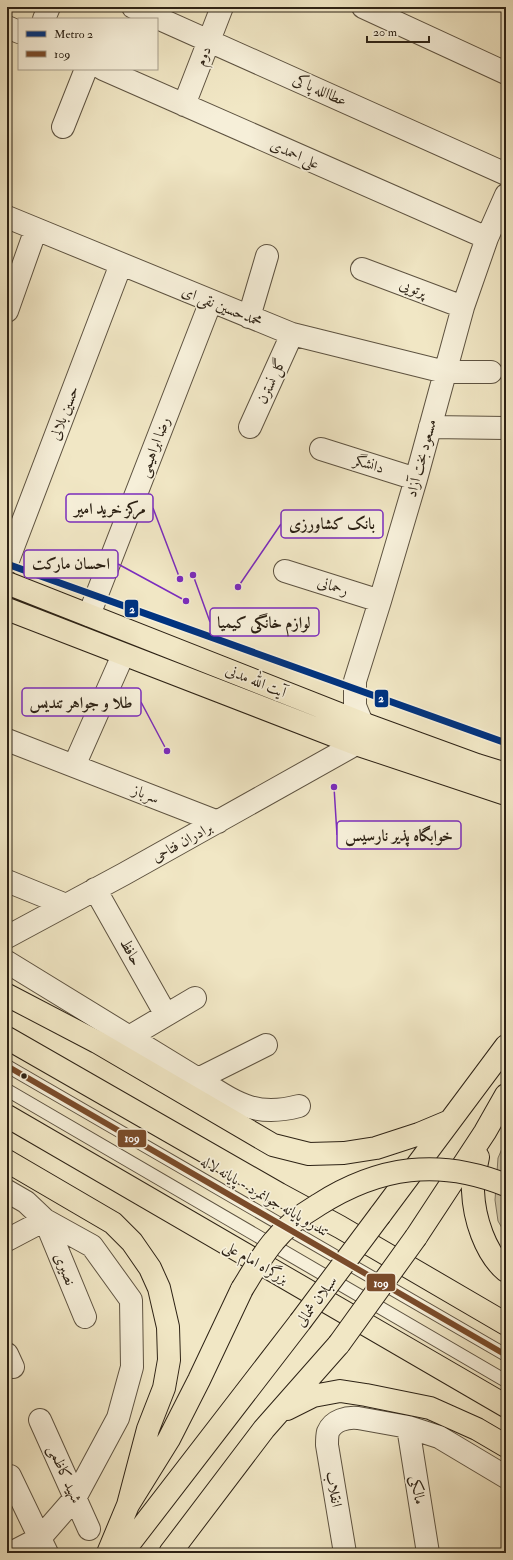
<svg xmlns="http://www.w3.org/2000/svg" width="513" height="1560" viewBox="0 0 513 1560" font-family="'IM FELL Double Pica',Amiri,serif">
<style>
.green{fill:#d0c6a7;stroke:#7e745e}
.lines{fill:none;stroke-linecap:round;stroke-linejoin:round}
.service-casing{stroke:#5e5341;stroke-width:14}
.minor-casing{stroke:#5e5341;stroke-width:24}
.primary-casing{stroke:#2d2215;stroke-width:24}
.trunk-casing{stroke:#2d2215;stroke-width:24}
.service{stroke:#f6efd9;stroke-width:12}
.minor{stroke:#f6efd9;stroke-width:22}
.primary{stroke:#f1e7c5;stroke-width:22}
.trunk{stroke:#f1e7c5;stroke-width:22}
.primary-bridge-casing{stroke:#2d2215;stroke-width:24;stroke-linecap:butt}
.primary-bridge{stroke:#f1e7c5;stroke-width:22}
.bus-1-casing{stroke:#f6efd9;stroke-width:9}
.bus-1{stroke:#7a4b2a;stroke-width:6}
.metro-1-casing{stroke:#f6efd9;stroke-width:10}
.metro-1{stroke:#003380;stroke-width:7}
.bus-dot{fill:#2d2215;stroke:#f6efd9;stroke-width:1.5}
.labels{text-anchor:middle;stroke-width:3.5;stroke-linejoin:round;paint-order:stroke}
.street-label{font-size:15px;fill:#2d2215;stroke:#f6efd9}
.leader{fill:none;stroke:#7b2cbf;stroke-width:1.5}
.callout-dot{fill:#7b2cbf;stroke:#f6efd9;stroke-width:1.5}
.callout{fill:#f6efd9;stroke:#7b2cbf;stroke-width:1.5}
.callout-label{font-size:16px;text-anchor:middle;font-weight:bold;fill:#2d2215}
.line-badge{stroke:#f6efd9;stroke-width:1.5}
.badge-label{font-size:11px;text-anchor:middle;font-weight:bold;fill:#fff}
</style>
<rect width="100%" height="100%" fill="#f1e7c5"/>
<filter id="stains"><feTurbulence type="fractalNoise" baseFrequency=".005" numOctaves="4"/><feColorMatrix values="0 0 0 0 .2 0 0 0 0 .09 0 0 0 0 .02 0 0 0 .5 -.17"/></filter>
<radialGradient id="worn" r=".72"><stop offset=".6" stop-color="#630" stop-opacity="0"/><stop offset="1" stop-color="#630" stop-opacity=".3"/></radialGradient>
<path class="green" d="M504 1144H506V1235L498 1221 495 1200 498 1158Z"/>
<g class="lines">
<g class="service-casing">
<path id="service" d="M7 1066 506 1355
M7 1090 506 1381"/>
</g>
<g class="minor-casing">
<path id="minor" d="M133 7 506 174
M363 7 506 73
M44 19 49 7
M7 27 19 32
M103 69 487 238
M184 105 222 7
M63 127 86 69
M7 217 292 334 445 372H491
M362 269 463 307
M7 311 36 229
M249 317 267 256
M250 427 292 334
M430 427 506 428
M321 449 416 479
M7 563 121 264
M285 571 380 601
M89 615 211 301
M362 723 355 706V681L380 601 416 479 463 307 487 238 506 195
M7 740 218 822
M74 766 123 655
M7 881 66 905
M95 889 166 1015
M7 937 124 874 356 744
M7 962 198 1079 266 1045
M129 1037 195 998
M198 1079C235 1102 254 1118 299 1106
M7 1191 26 1202 45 1220 92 1246 131 1300 132 1367 118 1418 75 1498 40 1538 11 1553
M7 1240 45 1220 85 1317
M7 1354 13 1367
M40 1420 89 1529
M408 1427 428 1553
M10 1476 47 1553
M345 1553 327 1445C327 1441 327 1436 328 1432 333 1420 347 1417 358 1418L408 1427 439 1437 506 1477"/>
</g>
<g class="primary-casing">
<path id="primary" d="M7 583 362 723 477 765 506 774
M7 609 356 744 506 794
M7 995 97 1042 273 1145 309 1154 344 1153 376 1148 419 1134 450 1121
M478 1157C476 1168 472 1181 473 1191 474 1218 485 1253 506 1271
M7 1161 113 1223 132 1242 150 1268 159 1288 168 1327 169 1360 164 1388 148 1429 128 1505
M380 1215 506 1046
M416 1237 485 1132 506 1095
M287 1409 313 1396 340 1391 366 1395 430 1408 477 1429 506 1446
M108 1553 128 1505 169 1439 199 1380 242 1289
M122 1553 300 1322
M170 1553 264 1429 339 1344"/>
</g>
<g class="trunk-casing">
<path id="trunk" d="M7 1038 279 1194 340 1227 506 1324
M7 1116 506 1406"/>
</g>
<use href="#service" class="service"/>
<use href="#minor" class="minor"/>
<use href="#primary" class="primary"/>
<use href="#trunk" class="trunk"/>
<g class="primary-bridge-casing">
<path id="primary-bridge" d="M242 1289C252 1273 262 1255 274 1241 286 1226 303 1214 318 1205 379 1166 439 1158 506 1185
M300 1322 380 1215
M339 1344 416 1237"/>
</g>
<use href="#primary-bridge" class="primary-bridge"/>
<g class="bus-1-casing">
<path id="bus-1" d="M7 1066 506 1355"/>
</g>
<use href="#bus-1" class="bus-1"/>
<g class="metro-1-casing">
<path id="metro-1" d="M7 564 506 743"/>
</g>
<use href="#metro-1" class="metro-1"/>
</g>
<circle class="bus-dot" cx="24" cy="1076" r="3.5"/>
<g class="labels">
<g class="street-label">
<text transform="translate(203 56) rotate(-69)" y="5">دوم</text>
<text transform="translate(320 90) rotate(24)" y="5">عطاالله پاکی</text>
<text transform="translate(295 154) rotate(24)" y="5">علی احمدی</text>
<text transform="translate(413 288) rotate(21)" y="5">پرتویی</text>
<text transform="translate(222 306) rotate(22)" y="5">محمدحسین نقی ای</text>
<text transform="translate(271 381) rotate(-65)" y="5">گل نسترن</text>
<text transform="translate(64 413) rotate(-69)" y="5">حسین بلالی</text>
<text transform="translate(154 447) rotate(-69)" y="5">رضا ابراهیمی</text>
<text transform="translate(421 458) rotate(-75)" y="5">مسعود بخت آزاد</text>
<text transform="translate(369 464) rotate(17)" y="5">دانشگر</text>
<text transform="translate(333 586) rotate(18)" y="5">رحمانی</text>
<text transform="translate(256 681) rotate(22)" y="5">آیت الله مدنی</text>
<text transform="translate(146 794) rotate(21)" y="5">سرباز</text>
<text transform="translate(182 842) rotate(-29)" y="5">برادران فتاحی</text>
<text transform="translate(131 952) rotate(61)" y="5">حافظ</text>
<text transform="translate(265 1196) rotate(30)" y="5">تندرو پایانه جوانمرد - پایانه لاله</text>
<text transform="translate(256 1262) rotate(30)" y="5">بزرگراه امام علی</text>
<text transform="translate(65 1269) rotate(68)" y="5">نصیری</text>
<text transform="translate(316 1301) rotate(-53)" y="5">سبلان شمالی</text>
<text transform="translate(65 1474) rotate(66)" y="5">شهید کاظمی</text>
<text transform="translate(334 1489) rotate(80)" y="5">انقلاب</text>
<text transform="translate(418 1490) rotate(81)" y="5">مالکی</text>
</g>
</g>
<path class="leader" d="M180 579L153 508M238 587L281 524M186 601L118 564M193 575L210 622M167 751L141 702M334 787L337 835"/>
<g class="callout-dot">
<circle cx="180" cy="579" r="4"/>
<circle cx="238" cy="587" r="4"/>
<circle cx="186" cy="601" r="4"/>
<circle cx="193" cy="575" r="4"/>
<circle cx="167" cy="751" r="4"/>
<circle cx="334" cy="787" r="4"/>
</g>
<g class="callout">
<rect x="66" y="494" width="87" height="28" rx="4"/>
<rect x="281" y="510" width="102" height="28" rx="4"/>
<rect x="24" y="550" width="94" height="28" rx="4"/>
<rect x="210" y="608" width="109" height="28" rx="4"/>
<rect x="22" y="688" width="119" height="28" rx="4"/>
<rect x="337" y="821" width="124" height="28" rx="4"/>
</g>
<g class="callout-label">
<text x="110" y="514">مرکز خرید امیر</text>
<text x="332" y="529">بانک کشاورزی</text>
<text x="71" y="569">احسان مارکت</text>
<text x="264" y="628">لوازم خانگى کیمیا</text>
<text x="81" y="708">طلا و جواهر تندیس</text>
<text x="399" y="841">خوابگاه پذیر نارسیس</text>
</g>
<g class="line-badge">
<rect x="124" y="599" width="15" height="19" rx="4" fill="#003380"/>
<rect x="374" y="689" width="15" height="19" rx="4" fill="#003380"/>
<rect x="117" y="1129" width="30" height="19" rx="4" fill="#7a4b2a"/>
<rect x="366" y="1273" width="30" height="19" rx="4" fill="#7a4b2a"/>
</g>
<g class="badge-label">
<text x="132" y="613">2</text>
<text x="381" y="702">2</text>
<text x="132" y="1142">109</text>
<text x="381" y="1287">109</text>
</g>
<rect width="513" height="1560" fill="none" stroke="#f1e7c5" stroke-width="24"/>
<rect x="8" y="8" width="497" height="1544" fill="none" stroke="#2d2215" stroke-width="2"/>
<rect x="12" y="12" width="489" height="1536" fill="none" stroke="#2d2215"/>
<rect x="18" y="18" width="140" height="52" fill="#f6efd9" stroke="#a69d8b"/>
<rect x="26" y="31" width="20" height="6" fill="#003380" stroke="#a69d8b"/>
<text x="54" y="38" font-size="12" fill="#2d2215">Metro 2</text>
<rect x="26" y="51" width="20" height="6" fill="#7a4b2a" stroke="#a69d8b"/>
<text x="54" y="58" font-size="12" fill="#2d2215">109</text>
<path d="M367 36v6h62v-6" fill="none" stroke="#2d2215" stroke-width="2"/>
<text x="373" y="36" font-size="12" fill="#2d2215" stroke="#f6efd9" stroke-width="3" paint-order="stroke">20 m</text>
<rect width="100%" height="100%" filter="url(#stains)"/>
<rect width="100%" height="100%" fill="url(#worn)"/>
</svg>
